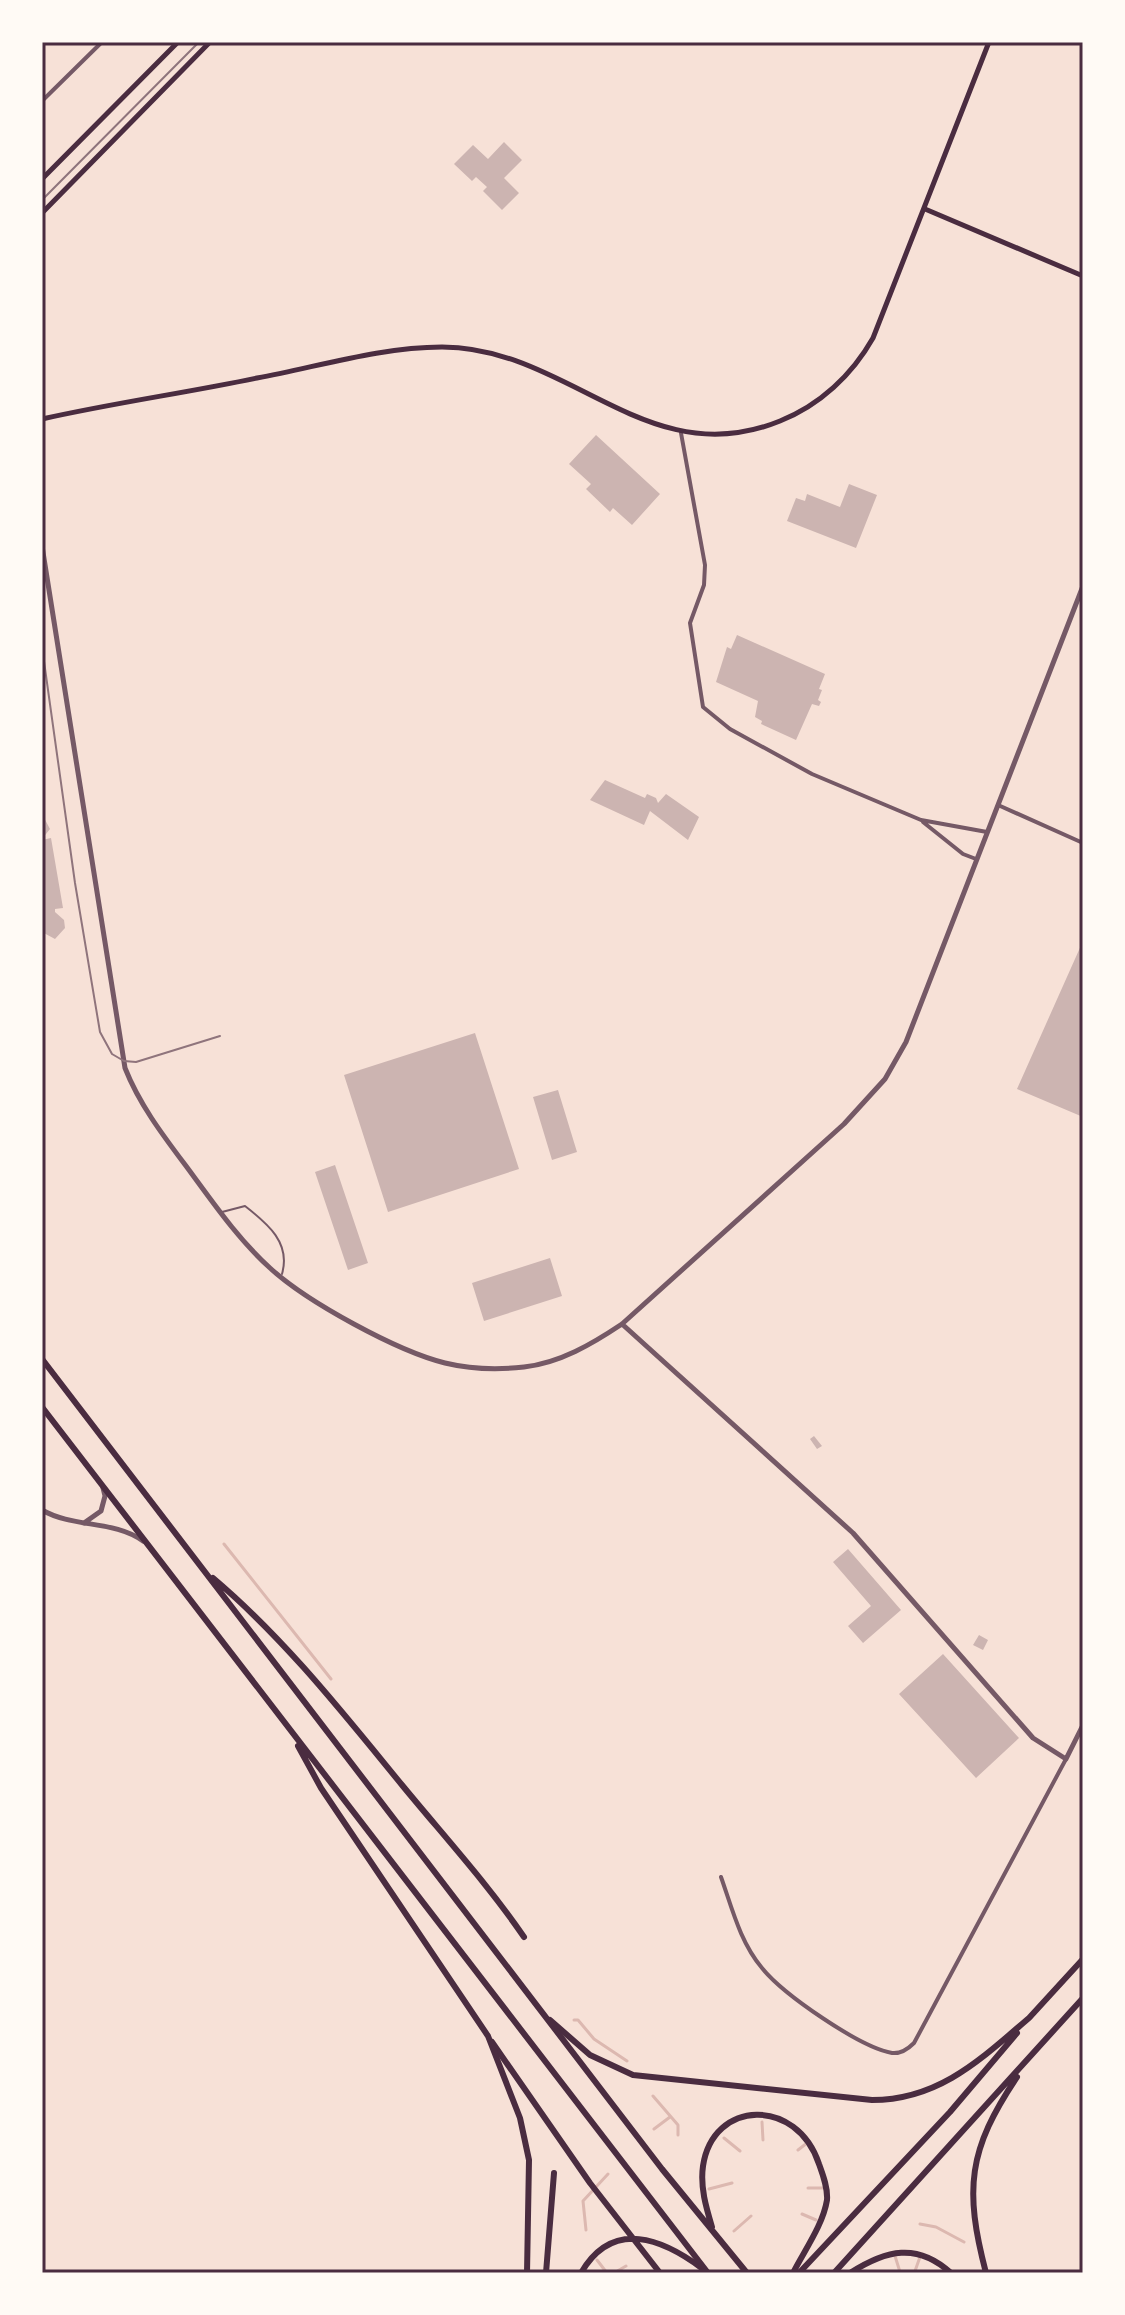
<svg xmlns="http://www.w3.org/2000/svg" width="1125" height="2315" viewBox="0 0 1125 2315" font-family="'Fira Sans Condensed',sans-serif">
<style>
.lines{fill:none;stroke-linecap:round;stroke-linejoin:round}
.stream{stroke:#dcb8b0;stroke-width:3}
.building{fill:#ccb4b1}
.service{stroke:#755966;stroke-width:2}
.minor{stroke:#755966;stroke-width:4}
.tertiary{stroke:#755966;stroke-width:5}
.secondary{stroke:#4a2c40;stroke-width:5}
.primary{stroke:#4a2c40;stroke-width:6}
.trunk{stroke:#4a2c40;stroke-width:6}
.tram{stroke:#8f747c;stroke-width:2}
.neatline{fill:none;stroke:#4a2c40;stroke-width:3}
</style>
<rect width="100%" height="100%" fill="#f7e1d7"/>
<g class="lines">
<path class="stream" d="M224 1544 331 1679
M574 2020H578L594 2039 627 2061
M653 2096 678 2125V2135
M762 2122 763 2140
M654 2129 670 2117
M724 2138 740 2151
M798 2150 807 2143
M808 2188H823
M709 2189 732 2183
M802 2214 816 2220
M920 2224 936 2227 964 2242
M586 2230 583 2201 608 2174
M734 2231 751 2216
M895 2256 900 2272
M597 2260 607 2273
M915 2271 920 2257
M614 2273 626 2266"/>
</g>
<path class="building" d="M504 142 522 160 504 178 519 193 502 210 483 191 487 187 476 177 472 181 454 164 473 145 488 159Z
M596 435 660 494 632 525 613 508 610 512 586 489 591 484 569 464Z
M849 484 877 495 856 548 787 521 796 498 805 501 807 494 840 507Z
M737 635 825 674 819 689 822 690 818 700 821 702 819 706 812 704 796 740 761 724 762 721 755 717 758 701 716 682 727 647 731 649Z
M605 780 645 798 647 794 656 798 658 803 666 794 699 817 688 840 650 811 644 825 590 800Z
M42 814 50 829 42 839Z
M51 838 63 908 55 909V912L64 920 65 928 55 939 42 932 45 914 42 915V840Z
M1083 941V1117L1017 1089Z
M475 1033 519 1169 388 1212 344 1075Z
M558 1090 577 1152 552 1160 533 1097Z
M335 1165 368 1263 348 1270 315 1172Z
M550 1258 562 1296 484 1321 472 1283Z
M814 1436 822 1446 817 1449 810 1439Z
M848 1549 901 1610 863 1643 848 1626 871 1606 833 1562Z
M979 1635 988 1640 983 1650 973 1645Z
M943 1654 1019 1738 976 1778 899 1694Z"/>
<g class="lines">
<path class="service" d="M222 1212 245 1206C268 1224 291 1243 282 1274"/>
<path class="minor" d="M42 101 102 42
M681 433 705 565 704 585 690 623 703 707 730 729 812 774 921 820 987 832
M998 805 1083 843
M923 822 963 854 976 859
M721 1877C732 1908 740 1942 762 1968 783 1994 859 2047 892 2053 901 2054 908 2049 914 2043L1066 1759"/>
<path class="tertiary" d="M42 546 125 1068C140 1106 165 1138 189 1170 214 1204 239 1240 270 1268 307 1302 397 1351 445 1363 470 1369 498 1370 524 1367 560 1363 592 1344 622 1324L844 1124 885 1079 906 1042 1083 586
M622 1324 853 1533 1033 1738 1066 1759 1083 1725
M42 1510C73 1528 114 1520 143 1541
M84 1523 101 1511 105 1496 103 1488"/>
<path class="secondary" d="M42 179 178 42
M925 209 1083 276
M42 213 210 42
M42 419C113 403 185 393 257 378 317 367 380 347 442 347 569 347 648 475 780 421 820 405 852 375 873 338L989 42"/>
<path class="primary" d="M1029 2018 1083 1959
M550 2020 590 2055 633 2075 872 2100C939 2100 981 2059 1029 2018
M492 2042 590 2183 660 2273
M581 2273C613 2218 663 2239 703 2269
M799 2273 950 2112 1017 2033
M834 2273 1083 1998
M986 2273C964 2189 968 2150 1017 2077"/>
<path class="trunk" d="M42 1359 662 2169 747 2273
M42 1407 708 2273
M213 1578C284 1638 343 1713 402 1785 443 1835 487 1883 524 1937
M298 1746 321 1788 488 2036 520 2118 529 2160 527 2273
M712 2227C706 2207 700 2187 703 2166 713 2099 797 2097 819 2164 823 2175 828 2188 827 2200 823 2225 804 2251 793 2273
M546 2273 554 2173
M850 2273C886 2250 917 2242 951 2273"/>
<path class="tram" d="M42 200 199 42
M42 647 75 883 100 1032 112 1054 124 1061 136 1062 220 1036"/>
</g>
<rect width="1125" height="2315" fill="none" stroke="#fffaf5" stroke-width="88"/>
<rect x="44" y="44" width="1037" height="2227" class="neatline"/>
</svg>
